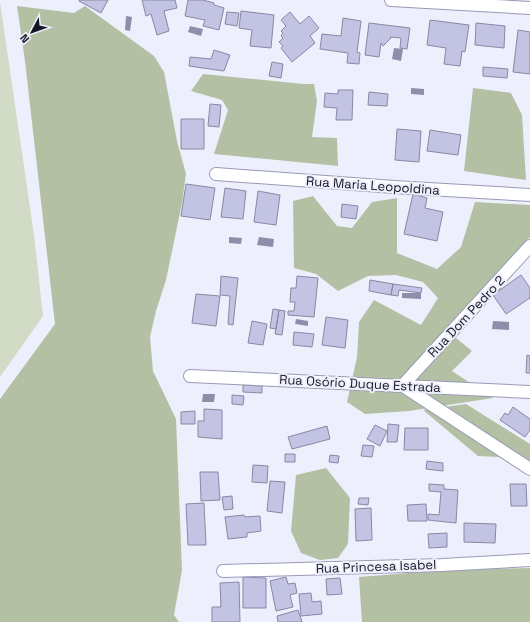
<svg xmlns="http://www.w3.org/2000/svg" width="530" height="622" viewBox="0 0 530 622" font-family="'Space Grotesk',sans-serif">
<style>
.green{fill:#d2dbc6}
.forest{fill:#b4c0a4}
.water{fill:#8d8eaa}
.building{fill:#c3c4e3;stroke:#8788a5}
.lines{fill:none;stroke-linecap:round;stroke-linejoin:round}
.street-casing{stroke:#989ab7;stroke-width:14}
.street{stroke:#fff;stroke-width:12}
.labels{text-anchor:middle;stroke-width:4;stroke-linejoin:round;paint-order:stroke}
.street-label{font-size:13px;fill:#151621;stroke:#eeeffc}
</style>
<rect width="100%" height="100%" fill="#eeeffc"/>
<path class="green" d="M0 2 34 235 43 316 0 377Z"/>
<path class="forest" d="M17 6 74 13 85 6 154 56 164 72 177 141 186 174 182 203 166 280 156 311 150 337 153 371 176 419 182 570 174 615 179 622H0V399L55 324 25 61Z
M203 74 304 84H314L317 101 312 137 337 138 338 166 214 154 228 110 222 100 191 91Z
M473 88 511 93 522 115 526 180 464 171Z
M313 196 337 226 352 228 372 202 397 198V253L437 269 461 247 475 202 530 205V237L446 330 472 351 452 371 493 398 409 411 365 414 347 402 357 357 359 322 374 300 421 325 438 298 423 282 396 275 368 276 338 291 316 274 294 268 293 201Z
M466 404 530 444V466L499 457 478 456 423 410Z
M326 468 350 498 348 544 338 558 320 560 301 553 291 531 296 475Z
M530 568V622H362L359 577 446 570Z"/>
<path class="water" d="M126 16 132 17 130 31 125 30Z
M190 26 203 29 201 36 188 32Z
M394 48 403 49 401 61 392 59Z
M411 88 424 89V95L411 94Z
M229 237 242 238 241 244 229 243Z
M259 237 274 239 273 247 257 245Z
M402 293H421V299L402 298Z
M296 319 308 321V326L295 324Z
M493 321 509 322V330L492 329Z
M203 394H215L214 402H202Z"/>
<path class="building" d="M79 0H108L101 13 79 1Z
M142 0H175L177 8 164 11 169 31 157 35 151 14 146 16Z
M188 0H203L214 3V5L224 8 219 30 203 26 205 20 185 16Z
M241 11 274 15 271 48 250 46 252 30 239 28Z
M227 12 239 13 237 26 225 24Z
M290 12 300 24 309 16 319 28 310 36 315 43 292 62 281 48 283 46 279 42 283 38 281 36 283 33 281 31 286 26 281 20Z
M343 18 361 21 357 52 360 53 359 64 347 63 348 53 320 49 322 34 341 36Z
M430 20 469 25 465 52 462 51 460 66 444 64 446 48 427 45Z
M369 23 410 28 407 49 400 48 401 38 390 37 391 38 383 46 381 43 379 57 365 55Z
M476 23 505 26 504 48 475 45Z
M518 30 530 32V74L513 72Z
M214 50 230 55 224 71 189 66 190 57 211 59Z
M272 62 283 64 281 78 269 76Z
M483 67 508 69 507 78 483 76Z
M338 90H353L352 120H336L337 108 324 107 325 93 338 94Z
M369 92 388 94 387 106 368 105Z
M210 104 221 105 219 127 208 126Z
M181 119H204V149H181Z
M397 129 421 131 419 162 395 160Z
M430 130 461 135 458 155 427 151Z
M186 184 215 188 210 220 181 216Z
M225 188 246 191 243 219 221 217Z
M258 191 280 195 276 225 254 222Z
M413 194 427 198 425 208 443 212 437 241 404 234Z
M342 204 358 206 356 219 341 217Z
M521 275 530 288V298L506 314 493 295Z
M221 276 238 278 233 325 228 324 230 296 220 295Z
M297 276 318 278 314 317 288 315V311H294L295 302H290L291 288H296Z
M370 280 393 284 391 295 369 291Z
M393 284 422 288 421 293 399 290 398 296 391 295Z
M196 294 220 296 216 326 192 323Z
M273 309 279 310 276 329 270 328Z
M279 310 285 311 282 335 275 334Z
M326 317 348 320 345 348 322 345Z
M252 321 267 324 263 345 248 343Z
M294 332 314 334 312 347 293 345Z
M527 355 530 356V373H526Z
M243 385 262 386V393L243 392Z
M232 395 244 396 243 405 232 404Z
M513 407 530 419V430L525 437 500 420 505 413 508 415Z
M204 409 222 410V439L198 437V421H204Z
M195 411V424H181V412Z
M388 424 399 425 397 442H387Z
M375 425 387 431 380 446 367 439Z
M327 426 330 439 292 449 288 437Z
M405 428H428V450H404Z
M363 445 374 446 372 457 361 456Z
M285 454H295V462H285Z
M330 455 339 456 338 463 329 462Z
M427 461 443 463V471L426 469Z
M253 465 268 466 267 483 252 482Z
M200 472H218L220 500 201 501Z
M270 481 285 482 282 513 267 511Z
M429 484 444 485V489L458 490 456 523 428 520V514L439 515 441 492 429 491Z
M510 484H526L527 506H511Z
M232 496 233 509 224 510 222 497Z
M359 498H369L368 505 358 504Z
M204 503 206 545H188L186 504Z
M426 504 427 521H408L407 505Z
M371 508 372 540 356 541 355 509Z
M244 515 245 517 260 516 261 531 247 533V537L228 539 225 517Z
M464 523 496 524 495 543 464 542Z
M447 533V547L429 548 428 534Z
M243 577 266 578V608H243Z
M286 577 288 584 295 583 297 593 290 595 293 607 276 611 270 581Z
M340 578 342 594 327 595 326 579Z
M239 582 240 622H212V607H221L220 583Z
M311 593 312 602 321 601 322 614 301 616 299 594Z
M298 610 302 622H278L277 616Z"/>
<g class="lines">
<g class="street-casing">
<path id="street" d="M391 0 530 8
M216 174 394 187 530 195
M190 376 530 392
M402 386 530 246
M403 386 530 469
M223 571 442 565 530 560"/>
</g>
<use href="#street" class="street"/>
</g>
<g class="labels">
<g class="street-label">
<text transform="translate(373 185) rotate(4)" y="5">Rua Maria Leopoldina</text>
<text transform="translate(466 316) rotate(-47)" y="5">Rua Dom Pedro 2</text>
<text transform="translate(360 383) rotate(3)" y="5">Rua Osório Duque Estrada</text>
<text transform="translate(376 566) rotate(-2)" y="5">Rua Princesa Isabel</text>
</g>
</g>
<g transform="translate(32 32) rotate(229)" stroke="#eeeffc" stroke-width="3" paint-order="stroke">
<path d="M0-3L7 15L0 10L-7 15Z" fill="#151621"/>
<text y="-6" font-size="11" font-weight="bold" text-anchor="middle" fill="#151621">N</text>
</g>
</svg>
